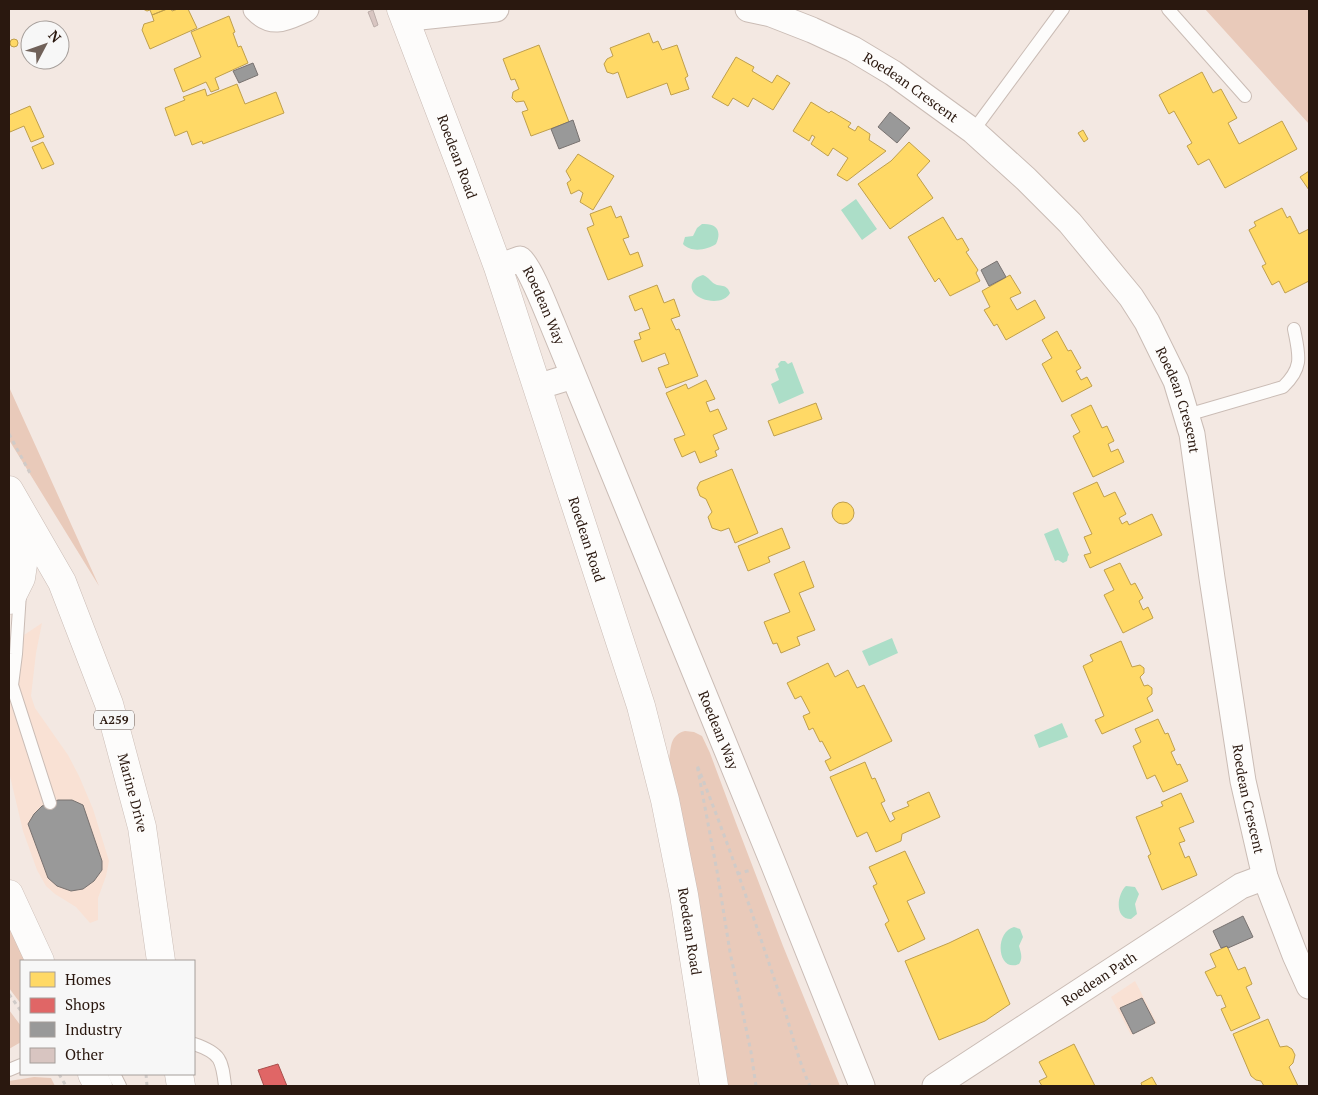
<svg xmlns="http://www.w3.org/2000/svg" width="1318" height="1095" viewBox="0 0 1318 1095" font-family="'PT Serif',serif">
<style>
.built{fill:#f9e1d4}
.green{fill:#e9caba}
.water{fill:#acdec8}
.homes{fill:#ffd966;stroke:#bf9f4c}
.shops{fill:#e06666;stroke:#a94f4c}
.industry{fill:#999;stroke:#787270}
.building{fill:#d8c5c1;stroke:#bcada9}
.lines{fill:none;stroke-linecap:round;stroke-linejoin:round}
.lane-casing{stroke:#cabcb5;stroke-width:14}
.street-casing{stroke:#cabcb5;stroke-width:27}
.secondary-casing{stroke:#cabcb5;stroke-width:29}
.primary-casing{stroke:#cabcb5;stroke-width:29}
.path{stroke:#d0cbc8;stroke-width:3;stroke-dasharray:4 4;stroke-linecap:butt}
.lane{stroke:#fdfcfb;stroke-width:12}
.street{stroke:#fdfcfb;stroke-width:25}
.secondary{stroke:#fdfcfb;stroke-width:28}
.primary{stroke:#fdfcfb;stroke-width:28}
.labels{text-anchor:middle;stroke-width:5;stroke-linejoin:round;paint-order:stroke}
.shield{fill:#f7f7f7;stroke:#685b55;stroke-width:1}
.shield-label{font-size:12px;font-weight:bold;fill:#2a180f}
.street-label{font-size:14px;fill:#2a180f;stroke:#f7f7f7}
</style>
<rect width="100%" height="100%" fill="#f3e8e2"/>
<path class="built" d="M42 623 36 653 31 696 35 708 68 755 79 776 93 809 109 861 106 876 98 898V920L90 923 76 907 55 894 46 886 37 870 23 831 9 772V645Z
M1135 981 1157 1023 1131 1035 1111 997Z"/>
<path class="green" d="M1205 9H1309V124Z
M9 387 99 586 9 440Z
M685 731 694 732 702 736 710 753 736 823 783 946 840 1086H728L722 1049 669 761C671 747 670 735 685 731Z
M9 924 25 961H21V1004L9 988Z
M9 1010 21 1026V1042L9 1049Z
M34 1077 51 1078 55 1086H9V1081Z"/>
<path class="water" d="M856 199 877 229 862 240 841 210Z
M702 224C717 223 722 231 716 244 707 250 691 253 683 244L685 237 693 236 697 228Z
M703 275C709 277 711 283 717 285 722 286 724 285 728 289L730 293C724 305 701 302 694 293 688 285 694 277 703 275Z
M781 361H785L788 364 792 362 804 393 779 404 771 384 779 380 775 369 779 367 778 364Z
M1058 528 1069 555 1068 556 1067 561 1063 563 1058 560 1055 561 1044 534Z
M892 638 898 653 869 666 862 651Z
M1062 723 1068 737 1039 748 1034 735Z
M1126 886 1135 887 1139 894 1135 904 1137 914 1131 919C1114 919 1117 894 1126 886Z
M1014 927 1020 929 1023 937 1019 946C1021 953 1023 958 1019 964 997 973 994 932 1014 927Z"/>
<path class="homes" d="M143 9H167L152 15 150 10 147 11Z
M167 9H171L172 11 178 9H188L197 28 150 49 142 30 144 24 154 21 152 15Z
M229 16 235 32 233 33 238 47 241 46 248 63 215 78 219 89 211 92 206 82 183 92 174 69 201 57 191 32Z
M649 33 653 43 658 41 662 50 677 45 688 76 685 78 689 89 671 95 667 83 627 98 618 72 613 74 607 72 604 64 607 59 613 56 610 48Z
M10 43a4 4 0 1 1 8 0a4 4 0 1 1-8 0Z
M539 45 569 122 531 136 522 112 528 110 524 101 516 102 512 98 513 92 519 89 515 79 511 80 503 59Z
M736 57 754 67 752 71 772 83 777 75 790 83 773 110 753 98 748 107 733 98 728 106 712 97Z
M1202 72 1213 93 1221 89 1237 118 1228 123 1239 144 1282 121 1297 149 1225 188 1209 159 1198 165 1187 146 1192 143 1174 111 1169 114 1159 95Z
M237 84 245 104 276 92 284 113 203 144 202 141 192 145 187 131 175 136 165 108 185 100 183 97 205 89 207 96Z
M811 102 829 113 831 111 851 123 848 127 855 131 858 126 870 134 869 140 886 151 847 181 837 175 848 158 833 148 828 156 811 144 815 137 812 135 809 141 793 131Z
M30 106 44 137 31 142 24 126 10 132 9 128V115Z
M1083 130 1088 139 1084 142 1078 133Z
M43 142 54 164 42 169 32 147Z
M909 142 930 161 917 175 933 198 890 229 858 184 891 161Z
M578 154 614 176 593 210 580 202 583 193 579 190 571 194 567 183 571 180 566 171Z
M1309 171V190L1300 177Z
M611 206 616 218 621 216 629 237 623 239 630 255 638 252 643 266 608 280 587 228 594 225 590 214Z
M1282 208 1287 218 1290 216 1299 234 1309 229V281L1285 293 1279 281 1272 285 1262 266 1266 264 1249 230 1256 226 1254 222Z
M943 217 957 240 962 238 969 250 966 252 978 270 976 273 980 281 950 296 939 278 935 282 908 237Z
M1010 275 1021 293 1010 298 1017 310 1035 300 1045 318 1006 340 997 324 994 326 984 310 990 307 982 291Z
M657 285 664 303 674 299 680 316 671 319 676 330 679 329 698 376 666 388 658 368 669 364 665 353 642 362 634 341 641 339 639 333 650 329 642 308 635 311 629 296Z
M1057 331 1068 351 1071 350 1081 368 1076 371 1081 380 1087 377 1092 386 1062 402 1042 364 1052 358 1042 340Z
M706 380 715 399 706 402 710 412 718 409 727 429 713 435 719 449 715 451 717 456 700 463 695 451 682 457 674 439 685 435 666 393 686 384 688 389Z
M816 403 822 419 774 436 768 421Z
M1091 405 1102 428 1107 426 1114 441 1108 444 1111 452 1118 449 1124 462 1093 477 1073 436 1080 432 1071 415Z
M732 469 758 533 735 543 729 528 721 531 712 528 708 517 712 512 706 499 700 496 697 488 700 482Z
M1097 482 1104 497 1115 492 1126 514 1119 518 1122 524 1127 521 1129 525 1152 514 1162 535 1090 568 1084 555 1091 553 1084 537 1092 534 1073 493Z
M832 513a11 11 0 1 1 22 0a11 11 0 1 1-22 0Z
M782 528 790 548 768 557 770 562 748 571 738 546Z
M804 561 814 587 799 593 815 630 797 637 800 645 781 653 777 643 773 644 764 622 790 612 774 574Z
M1120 563 1131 585 1135 583 1143 598 1139 601 1143 610 1148 607 1153 618 1123 633 1104 595 1114 590 1104 570Z
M1121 641 1132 667 1140 665 1144 668V673L1140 677 1144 686 1148 685 1152 688V694L1147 698 1153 711 1102 734 1095 720 1104 716 1083 666 1093 661 1090 655Z
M828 663 835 677 848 670 857 688 864 685 892 741 830 771 825 761 831 758 822 741 820 742 813 728 809 730 803 716 810 713 801 696 795 699 787 683Z
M1158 719 1165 734 1168 733 1175 750 1171 752 1177 765 1180 764 1188 781 1163 792 1155 775 1147 779 1133 746 1141 742 1135 729Z
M865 762 872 779 875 778 885 801 881 803 890 822 895 819 892 813 909 806 907 802 929 792 940 817 902 834 901 841 876 852 867 832 857 837 830 777Z
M1181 793 1194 822 1179 828 1185 841 1179 843 1185 858 1189 856 1197 875 1162 890 1148 856 1151 854 1136 817 1163 806 1161 802Z
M905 851 925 893 907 901 925 939 898 952 885 924 889 921 873 886 877 884 869 867Z
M978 929 1010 1004 985 1021 939 1040 905 961 949 943Z
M1227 946 1238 970 1245 967 1252 984 1246 987 1260 1018 1231 1031 1221 1009 1226 1007 1221 995 1217 996 1205 972 1216 967 1210 954Z
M1268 1019 1280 1047 1287 1046 1292 1049 1295 1055 1293 1063 1289 1067 1298 1086H1264L1261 1081 1256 1080 1251 1076 1233 1034Z
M1074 1044 1095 1086H1042L1039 1081 1047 1077 1039 1062Z
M1152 1077 1157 1086H1142L1141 1083Z"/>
<path class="shops" d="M278 1064 287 1086H264L258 1070Z"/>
<path class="industry" d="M253 63 258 75 239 83 233 71Z
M890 112 910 128 897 143 878 127Z
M573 120 580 141 559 149 551 129Z
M997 261 1006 277 989 286 981 270Z
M58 800H72L83 805 102 861V870L94 881 83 889 71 891 57 886 48 878 28 824 34 814 42 806Z
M1243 916 1253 937 1228 948 1227 946 1221 948 1213 931Z
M1142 998 1155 1023 1133 1034 1120 1008Z"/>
<path class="building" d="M373 10 378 25 374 27 368 12Z"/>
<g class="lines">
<g class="lane-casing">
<path id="lane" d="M1168 9 1245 96
M973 131 1063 9
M1187 415 1283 387C1304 367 1299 355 1294 329
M9 682 12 685 50 803
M12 685 16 654 20 593
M194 1044C221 1053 222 1060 225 1086
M9 1070 21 1065
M114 1074 120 1086"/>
</g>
<g class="street-casing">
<g id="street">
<path d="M256 9C273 27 287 17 306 9"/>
<path id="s1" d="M748 9 771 14 812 30 853 49 893 73 973 131 1026 179 1070 223 1131 297 1147 322 1176 381 1192 434 1212 578 1243 781 1265 877 1295 955 1309 986"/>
<path d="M405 21 420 17 496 9"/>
<path id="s2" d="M498 267 520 259C530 267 546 309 552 323L773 863 862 1086"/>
<path d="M537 387 573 376"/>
<path id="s3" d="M935 1086 1241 886 1265 877"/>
</g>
</g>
<g class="secondary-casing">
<g id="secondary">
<path id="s4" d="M401 9 462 169 498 267 641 706 665 800 684 895 714 1086"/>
</g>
</g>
<g class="primary-casing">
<g id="primary">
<path id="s5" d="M9 490 62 582 109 704 142 827 161 961"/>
<path d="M9 600 11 598 21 578 24 558 16 515"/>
<path d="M9 894 40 961"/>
<path d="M92 1074 98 1086"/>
<path d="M179 1074 181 1086"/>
</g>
</g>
<path class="path" d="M9 434 30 473
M737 874 751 870
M9 994 21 1011
M59 1074 66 1086
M146 1074 147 1086
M756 1086 751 1052 730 952 717 871 697 765C728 842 755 921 781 999 791 1028 797 1058 810 1086"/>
<use href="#lane" class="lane"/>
<use href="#street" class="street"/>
<use href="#secondary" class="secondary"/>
<use href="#primary" class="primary"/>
</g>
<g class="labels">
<rect class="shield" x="94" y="710.5" width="40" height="19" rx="4"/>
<g class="shield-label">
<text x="114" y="724">A259</text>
</g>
<g class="street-label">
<text dy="5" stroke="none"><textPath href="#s1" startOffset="182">Roedean Crescent</textPath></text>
<text dy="5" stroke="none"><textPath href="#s4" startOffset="158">Roedean Road</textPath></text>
<text dy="5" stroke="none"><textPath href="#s2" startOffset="76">Roedean Way</textPath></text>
<text dy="5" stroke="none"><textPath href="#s1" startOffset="602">Roedean Crescent</textPath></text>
<text dy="5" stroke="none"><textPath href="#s4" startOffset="562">Roedean Road</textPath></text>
<text dy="5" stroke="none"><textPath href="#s2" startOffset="535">Roedean Way</textPath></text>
<text dy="5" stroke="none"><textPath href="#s5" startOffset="329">Marine Drive</textPath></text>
<text dy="5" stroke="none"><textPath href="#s1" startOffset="1008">Roedean Crescent</textPath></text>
<text dy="5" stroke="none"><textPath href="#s4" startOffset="968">Roedean Road</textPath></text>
<text dy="5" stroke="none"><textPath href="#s3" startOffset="196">Roedean Path</textPath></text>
</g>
</g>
<rect width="1318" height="1095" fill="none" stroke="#2a180f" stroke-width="20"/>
<rect x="20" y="960" width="175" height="115" fill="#f7f7f7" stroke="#a59e9a"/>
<rect x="30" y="972" width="25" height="15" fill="#ffd966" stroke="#a59e9a"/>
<text x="65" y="985" font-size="15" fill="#2a180f">Homes</text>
<rect x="30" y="998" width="25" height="15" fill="#e06666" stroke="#a59e9a"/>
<text x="65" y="1010" font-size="15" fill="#2a180f">Shops</text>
<rect x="30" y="1022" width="25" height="15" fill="#999999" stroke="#a59e9a"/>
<text x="65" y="1035" font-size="15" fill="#2a180f">Industry</text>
<rect x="30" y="1048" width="25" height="15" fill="#d8c5c1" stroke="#a59e9a"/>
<text x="65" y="1060" font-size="15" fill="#2a180f">Other</text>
<g transform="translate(45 45) rotate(49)"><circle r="24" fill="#f7f7f7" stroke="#a59e9a"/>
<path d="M0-4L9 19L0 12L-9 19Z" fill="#706159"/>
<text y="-8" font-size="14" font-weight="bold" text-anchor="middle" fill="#2a180f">N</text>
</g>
</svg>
